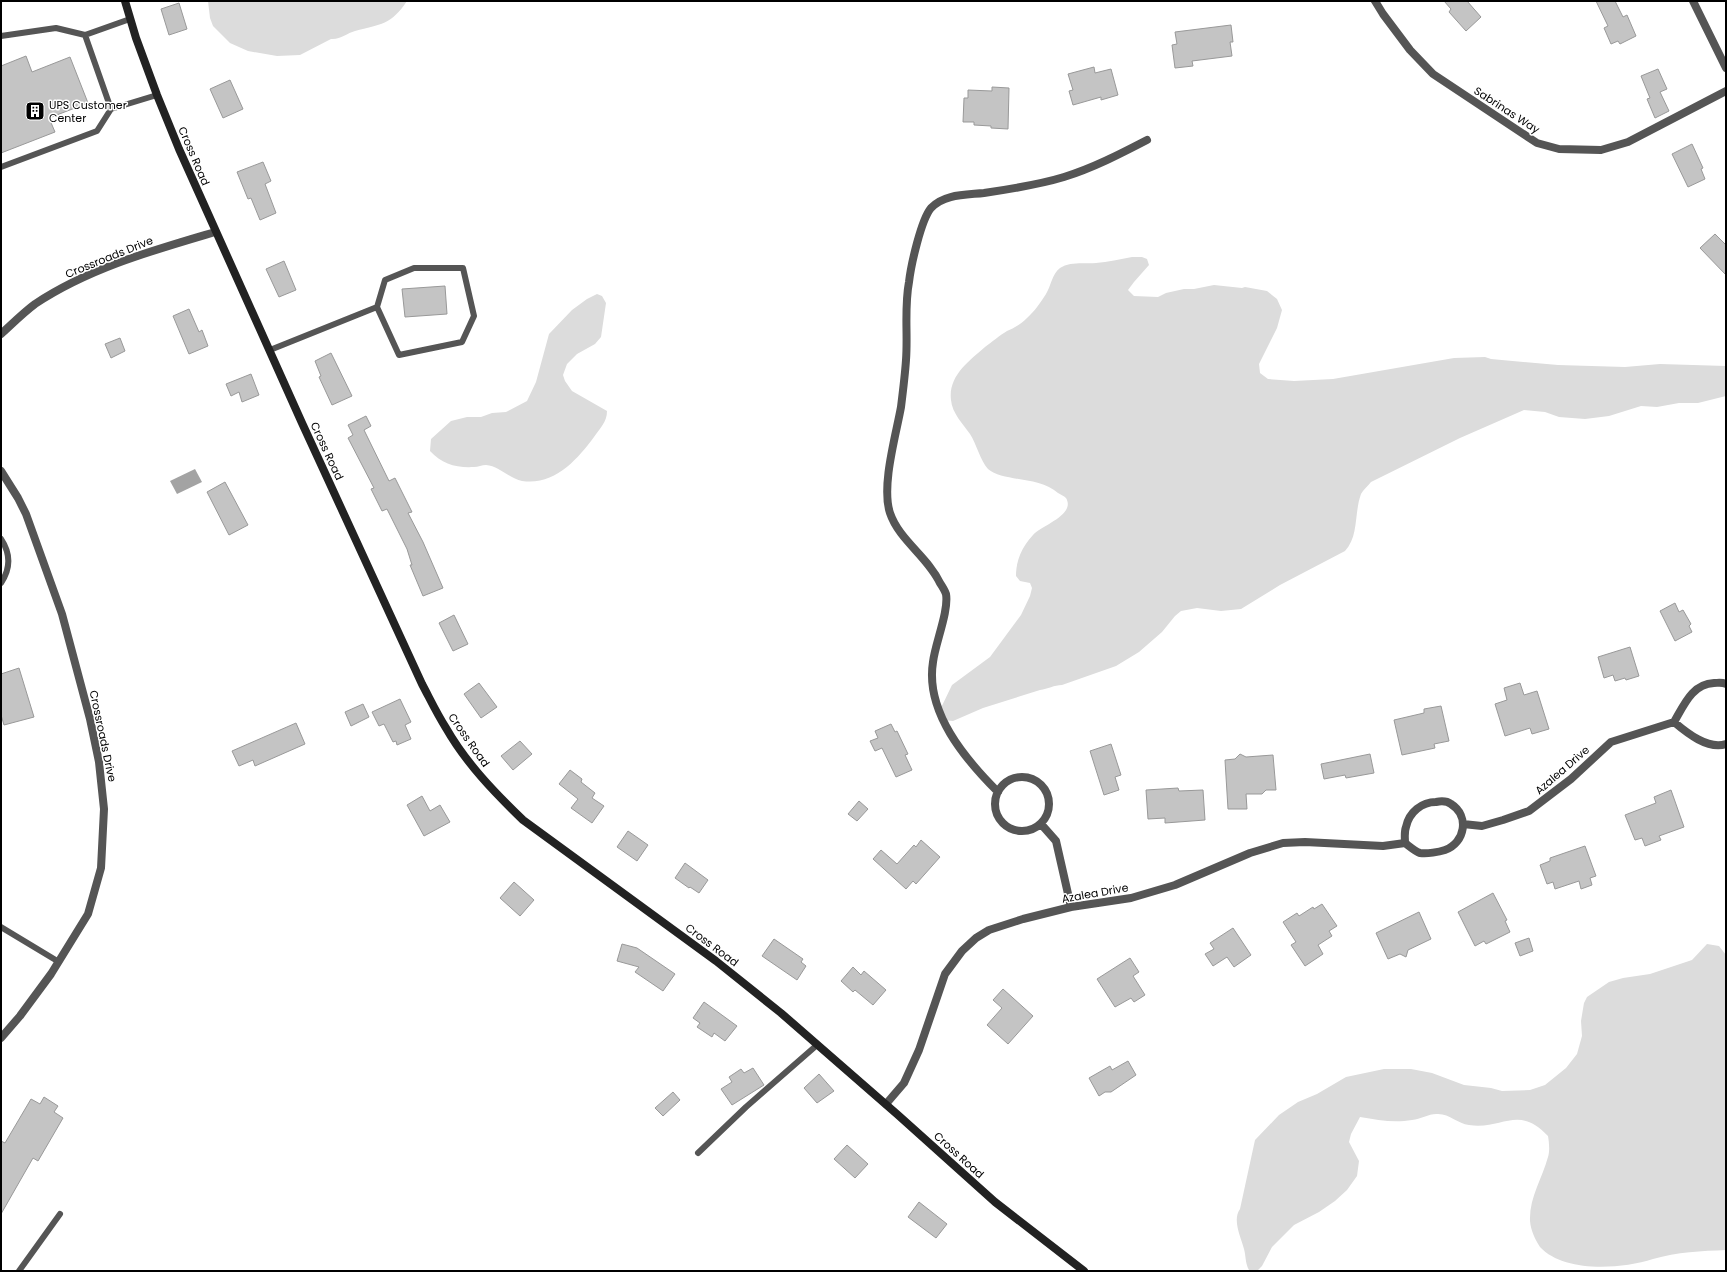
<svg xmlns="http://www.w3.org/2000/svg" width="1727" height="1272" viewBox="0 0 1727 1272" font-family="Poppins,sans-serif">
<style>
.green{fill:#dcdcdc}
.water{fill:#a3a3a3}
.building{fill:#c4c4c4;stroke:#999}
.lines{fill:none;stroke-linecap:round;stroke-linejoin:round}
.lane{stroke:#555;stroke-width:6}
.street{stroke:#555;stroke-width:8}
.secondary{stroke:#222;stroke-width:8}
.labels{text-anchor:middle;stroke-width:3;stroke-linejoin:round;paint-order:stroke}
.poi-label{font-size:11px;fill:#000;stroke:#fff;text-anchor:start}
.street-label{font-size:11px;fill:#000;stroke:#fff}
</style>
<rect width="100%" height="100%" fill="#fff"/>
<path class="green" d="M208 1H407C391 25 381 24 355 31 347 33 340 40 331 39L300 55 277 56 248 51 230 43 213 26 210 18Z
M1132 257H1142L1147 259 1149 265 1134 282 1128 290 1134 296 1158 297 1166 293 1184 289H1194L1214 285 1242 288 1245 287 1267 291 1277 299 1282 310 1277 328 1259 364 1260 373 1268 379 1294 381 1333 379 1454 358 1485 357 1491 359 1558 365 1625 367 1660 364 1726 366V396L1698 403H1679L1657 407 1641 406 1609 416 1585 419 1559 417 1545 412 1524 410 1460 438 1371 482C1368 486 1363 490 1361 494 1354 513 1359 536 1345 551L1280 585 1241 609 1221 611 1197 608 1181 611 1175 616 1162 632 1139 652 1116 666 1062 685C1054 685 1048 689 1040 690L983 708 953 721 941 720 939 712 952 685 990 657 1021 615 1030 596 1032 588 1030 583 1020 581 1016 576C1016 560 1022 547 1033 535 1042 525 1076 515 1066 498 1064 496 1060 494 1058 493 1039 476 1003 482 988 469 981 462 976 443 970 434 963 424 952 413 951 400 948 376 969 361 985 347 992 342 1000 335 1007 331 1014 328 1021 324 1027 318 1034 312 1041 302 1046 294 1051 286 1052 274 1060 268 1070 261 1085 264 1096 263 1108 262 1120 259 1132 257Z
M597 294 602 296 606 303 601 337 595 344 577 354 567 364 563 375 565 381 572 391 607 411C607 422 600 428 594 437 577 460 554 486 522 481 510 479 499 466 486 465 482 465 478 467 474 467 456 468 442 464 430 451L431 439 451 421 467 417H481L492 413 506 412 527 401 536 382 549 334 572 310 587 299Z
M1707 944 1719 946 1726 955V1250C1702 1251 1677 1252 1653 1259 1618 1270 1563 1272 1540 1247 1535 1239 1531 1231 1530 1221 1529 1198 1542 1179 1548 1157 1550 1151 1549 1142 1548 1136 1518 1104 1503 1130 1469 1125 1458 1124 1450 1114 1438 1114 1430 1113 1421 1119 1412 1120 1394 1123 1378 1120 1360 1117L1351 1134 1349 1142 1359 1161 1357 1176 1347 1190 1335 1201 1319 1212 1294 1225 1272 1247 1262 1266 1257 1271 1249 1270C1245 1263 1246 1256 1244 1249 1241 1237 1232 1220 1240 1209L1255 1140 1279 1115 1298 1102 1317 1094 1346 1077 1384 1069H1411L1432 1073 1464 1085 1491 1088 1502 1091 1530 1090 1545 1085 1566 1068 1577 1054 1582 1036 1581 1021 1584 1003 1587 997 1609 982 1623 978 1650 974 1692 960Z"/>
<path class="water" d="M195 469 202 482 177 494 170 481Z"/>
<path class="building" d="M1444 1H1467L1481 17 1466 31 1449 12 1451 9Z
M1596 1H1615L1623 17 1627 15 1636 36 1620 44 1618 41 1611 44 1604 28 1608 26Z
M179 3 187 29 169 35 161 9Z
M1231 25 1233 42H1230L1232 56 1192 61 1193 66 1175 68 1172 45 1177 44 1175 32Z
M26 56 32 72 70 57 88 103 49 118 55 132 1 153V66Z
M1094 67 1095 73 1111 69 1118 95 1101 100V97L1073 105 1069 91 1073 90 1068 74Z
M1658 69 1667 89 1660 92 1669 111 1655 118 1647 99 1650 98 1641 76Z
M230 80 243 109 223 118 210 89Z
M992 87 1009 88 1008 129 991 128V126L974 125V122H963L964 98H968V90L992 91Z
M1692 144 1703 168 1701 169 1705 179 1688 187 1672 154Z
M263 162 271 181 265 184 276 213 260 220 251 198 248 199 237 172Z
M1715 234 1726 245V275L1700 248Z
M284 261 296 290 279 297 266 269Z
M445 286 447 314 405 317 402 289Z
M189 309 199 332 202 330 208 346 189 354 173 316Z
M120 338 125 351 111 358 105 344Z
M331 353 352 396 332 405 319 377 321 376 315 361Z
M251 374 259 395 242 402 239 392 231 396 226 384Z
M366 416 371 426 364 430 389 481 395 478 412 512 408 513 423 542 443 588 423 596 410 565H412L407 549 387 509 382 511 371 489 374 488 348 438 353 435 348 425Z
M225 482 248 525 229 535 207 492Z
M1675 603 1679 612 1683 610 1691 624 1689 626 1692 632 1675 641 1660 611Z
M454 615 468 644 453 651 439 623Z
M1630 647 1639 676 1626 680 1625 678 1615 681 1613 675 1604 678 1598 657Z
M19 668 34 717 4 725 1 715V674Z
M479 683 497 707 481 718 464 694Z
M1520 683 1524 695 1537 691 1549 729 1532 734 1530 728 1505 736 1495 704 1507 700 1504 688Z
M400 699 411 722 405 725 411 739 397 745 396 741 393 742 384 724 379 726 372 712Z
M363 704 369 717 351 726 345 712Z
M1441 706 1449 741 1434 744 1435 748 1402 755 1394 720 1424 713V709Z
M296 723 305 744 255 766 253 760 239 766 232 751Z
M891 724 895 732 897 731 908 754 905 755 912 770 896 777 882 748 875 751 870 741 878 738 875 731Z
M520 741 532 754 513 770 501 756Z
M1111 744 1121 775 1115 777 1119 790 1104 795 1090 751Z
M1240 754 1246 757 1273 755 1276 790H1266L1262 794H1246L1247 809H1228L1225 760 1235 759Z
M1370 754 1374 773 1346 778 1345 775 1324 779 1321 764Z
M570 770 582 779 581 782 595 793 592 798 604 806 592 823 571 808 578 799 559 784Z
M1178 788 1179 791 1203 790 1205 820 1165 823V818L1148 819 1146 790Z
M1671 790 1684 827 1659 836 1661 840 1645 846 1642 838 1635 840 1625 815 1656 803 1654 797Z
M422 796 430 811 440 805 450 822 424 836 407 805Z
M859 801 868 809 857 821 848 814Z
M628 831 648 845 637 861 617 847Z
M921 840 940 857 916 884 913 881 906 889 873 859 881 850 897 864 914 845 916 847Z
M1585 846 1596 876 1590 878 1592 885 1581 889 1579 881 1555 889 1553 882 1547 884 1540 865 1550 861V858Z
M685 863 708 880 699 893 690 887 689 888 675 878Z
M514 882 534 900 520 916 500 898Z
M1493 893 1507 920 1505 921 1510 932 1486 944 1484 941 1475 946 1458 912Z
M1322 904 1337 926 1329 931 1332 936 1318 945 1323 954 1305 966 1291 945 1296 942 1283 922 1297 913 1299 916 1313 907 1314 909Z
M1419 912 1431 939 1408 950 1406 957 1400 954 1388 959 1376 933Z
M1233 928 1251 955 1234 967 1227 957 1213 966 1205 954 1214 949 1210 943Z
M1529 938 1533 951 1520 956 1515 943Z
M774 939 803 959 801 962 806 966 797 980 762 956Z
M622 944 637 948 675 974 663 991 635 972 639 967 617 961Z
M1130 958 1139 972 1133 976 1145 995 1134 1002 1131 998 1115 1007 1097 979Z
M853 967 861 975 864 971 886 990 873 1005 855 990 853 992 841 981Z
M1003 989 1033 1016 1008 1044 987 1025 1002 1008 993 1000Z
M704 1002 737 1026 725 1041 714 1033 712 1037 697 1027 700 1023 693 1018Z
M1128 1061 1136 1075 1111 1092H1105L1099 1096 1089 1078 1110 1066 1112 1070Z
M753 1068 764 1085 732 1105 721 1089 732 1082 729 1077 741 1069 744 1073Z
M819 1074 834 1091 817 1103 804 1088Z
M673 1092 680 1100 663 1116 655 1108Z
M44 1097 58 1106 54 1112 63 1118 38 1161 33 1158 1 1214V1141L5 1143 31 1099 40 1104Z
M847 1145 868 1164 855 1178 834 1159Z
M919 1202 947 1224 936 1238 908 1217Z"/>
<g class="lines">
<path class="lane" d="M85 35 111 109
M1 36 56 28 85 35 130 19
M1 167 97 131 111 109 157 95
M270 350 377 307 385 280 414 268H463L474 316 462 342 399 355 377 307
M1 539C11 554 11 568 1 583
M1 927 59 962
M698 1153 746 1107 817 1045
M19 1271 60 1214"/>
<path class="street" d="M1375 1 1383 14 1410 50 1433 74 1537 143 1559 149 1601 150 1628 142 1726 91
M1693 1 1726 68
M1 334C12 324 23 313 35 304 89 268 154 250 215 232
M1 471 18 498 26 514 62 614 90 719 99 762 104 809 101 868 88 914 51 974 20 1016 1 1038
M1674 722C1687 733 1708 750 1726 744
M995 804a27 27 0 1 1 54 0a27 27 0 1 1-54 0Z
M998 792C965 759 925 712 933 662 935 644 949 611 946 594 945 591 942 586 940 583 928 557 899 540 890 513 881 486 896 435 901 407 903 391 905 375 906 360 908 334 904 308 909 282 911 265 921 220 931 208 944 194 965 195 984 193 1011 189 1038 185 1064 177 1093 168 1120 154 1147 140
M1041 824 1056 841 1071 907
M1463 824 1482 826 1503 820 1529 811 1571 779 1611 742 1674 722C1684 705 1692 684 1714 683 1718 683 1722 682 1726 684
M886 1104 904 1083 919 1050 945 974 962 951 976 938 989 930 1023 919 1071 907 1131 898 1175 885 1250 853 1283 843 1305 842 1383 846 1405 843C1409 846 1416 852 1420 853 1427 854 1439 852 1445 850 1465 843 1470 816 1451 804 1447 801 1441 801 1436 802 1422 802 1409 812 1406 827 1404 832 1405 838 1405 843"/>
<path class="secondary" d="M125 1 136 38 157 95 179 149 302 423 422 684C430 699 437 714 446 728 466 763 494 792 523 820L716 961 781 1013 898 1115 995 1202 1084 1271"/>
</g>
<defs>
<g id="building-square" transform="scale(1)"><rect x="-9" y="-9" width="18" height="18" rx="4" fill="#000" stroke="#fff"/><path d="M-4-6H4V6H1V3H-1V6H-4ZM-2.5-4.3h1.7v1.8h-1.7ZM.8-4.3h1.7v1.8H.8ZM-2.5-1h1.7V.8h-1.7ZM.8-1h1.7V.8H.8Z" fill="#fff"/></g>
</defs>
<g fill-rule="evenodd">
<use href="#building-square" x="35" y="111"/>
</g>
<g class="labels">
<g class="poi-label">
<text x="49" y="109">UPS Customer<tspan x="49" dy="13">Center</tspan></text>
</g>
<g class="street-label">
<text transform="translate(1507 110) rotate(33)" y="4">Sabrinas Way</text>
<text transform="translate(194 156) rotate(67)" y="4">Cross Road</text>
<text transform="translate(109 257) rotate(-22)" y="4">Crossroads Drive</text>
<text transform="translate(327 451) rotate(65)" y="4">Cross Road</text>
<text transform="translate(103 736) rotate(78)" y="4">Crossroads Drive</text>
<text transform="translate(469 740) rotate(55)" y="4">Cross Road</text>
<text transform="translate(1562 770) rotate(-41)" y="4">Azalea Drive</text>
<text transform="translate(1095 893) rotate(-10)" y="4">Azalea Drive</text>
<text transform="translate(712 945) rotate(37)" y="4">Cross Road</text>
<text transform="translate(959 1155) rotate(42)" y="4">Cross Road</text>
</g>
</g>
<rect width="1727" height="1272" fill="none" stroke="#000000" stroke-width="4"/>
</svg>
